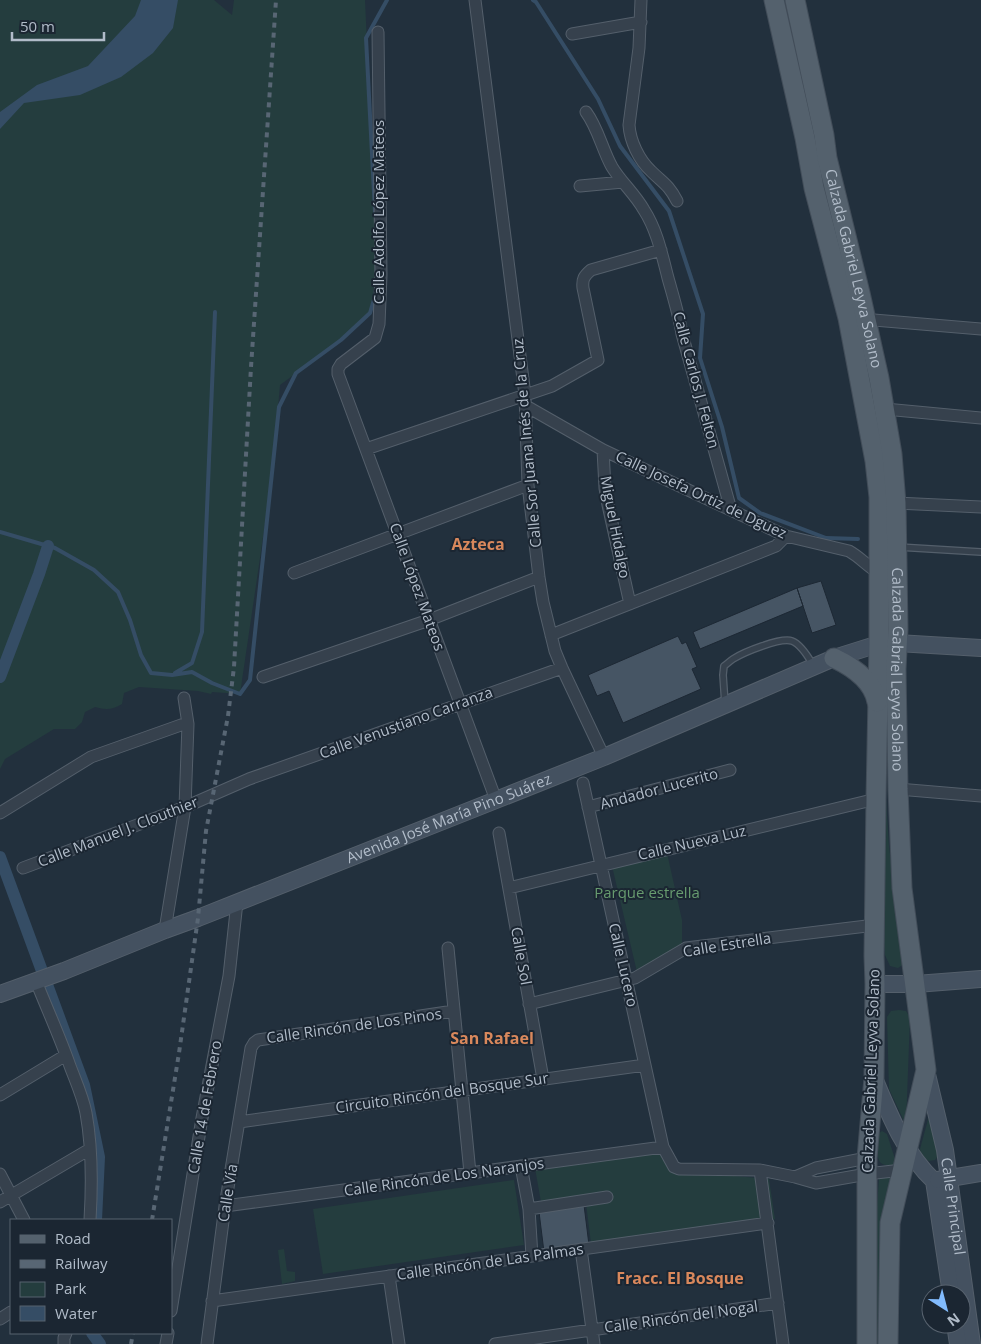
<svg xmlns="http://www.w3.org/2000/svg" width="981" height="1344" viewBox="0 0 981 1344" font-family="'Open Sans',sans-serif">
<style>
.green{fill:#243d3e}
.water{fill:#354d65}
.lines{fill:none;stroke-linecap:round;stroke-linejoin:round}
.stream{stroke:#354d65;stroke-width:4}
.canal{stroke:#354d65;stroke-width:12}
.building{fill:#465564;stroke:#1d2834}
.lane-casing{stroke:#545f6b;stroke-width:8}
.street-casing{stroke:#545f6b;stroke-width:13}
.secondary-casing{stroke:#545f6b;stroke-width:18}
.primary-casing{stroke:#424d59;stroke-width:21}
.lane{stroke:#36414d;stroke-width:5.5}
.street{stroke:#36414d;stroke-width:11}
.secondary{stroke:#445160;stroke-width:16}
.primary{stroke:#54616d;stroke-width:19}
.rail{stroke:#586674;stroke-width:4;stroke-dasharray:5 5;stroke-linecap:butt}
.labels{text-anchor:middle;stroke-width:4;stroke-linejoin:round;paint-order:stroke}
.street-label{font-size:15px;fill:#b1bcc9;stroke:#1b2632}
.park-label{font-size:15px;fill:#679b6f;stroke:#1b2632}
.neighbourhood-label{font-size:16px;font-weight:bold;fill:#d9885c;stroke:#1b2632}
</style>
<rect width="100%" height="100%" fill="#22303d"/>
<path class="green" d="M0 0H214L232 15 234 0H365L377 266 370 313 341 340 280 385 272 476 240 694 212 692 211 694 198 691 139 687 124 693 122 704C112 710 106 710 95 707L85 712 82 722 75 729H54L5 759 0 769Z
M886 669V799L889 846 904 964 898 968 890 966 885 955 879 868Z
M667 853 682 920V947L637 972 612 866Z
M899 1010 906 1011 910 1017 906 1125 889 1089 887 1017 891 1011Z
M929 1116 939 1150 938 1156 935 1160 929 1161 921 1156 920 1149Z
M882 1131 887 1134 895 1159 893 1165C889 1165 884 1166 881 1163 877 1160 875 1142 876 1138 878 1134 878 1134 882 1131Z
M668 1150 686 1172 769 1179 775 1219 591 1243 585 1195 541 1202 535 1168Z
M893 1177 883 1344H874L876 1220 879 1178Z
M514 1180 524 1245 323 1274 313 1209Z
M284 1249 287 1271 295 1272V1281L282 1284 278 1250Z"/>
<path class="water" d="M141 0H178L173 28 153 53 121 77 80 95 24 103 0 129V112L37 85 88 66 135 16Z"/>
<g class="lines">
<path class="stream" d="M533 0 536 2 598 99 620 146 669 211 703 314 700 358 722 427 739 498 760 513 826 538 858 539
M375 212 366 38 387 0
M0 532 55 548 94 570 118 592 130 620 141 655 151 673 172 675 192 672 212 683 240 694 250 680 279 407 296 373 341 340 370 313 375 296
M175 673 192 663 202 632 215 312"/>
<path class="canal" d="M0 677 39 574 48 546
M0 857 84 1085 99 1157 96 1220
M92 1333 100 1344"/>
</g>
<path class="building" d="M821 581 836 625 812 633 797 588Z
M797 588 803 606 700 649 693 632Z
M678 636 682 644 686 642 697 667 692 669 701 689 623 723 609 691 597 696 588 675Z
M584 1205 589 1245 544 1252 539 1212Z"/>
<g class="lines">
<g class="lane-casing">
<path id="lane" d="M898 547 981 552
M725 704 723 675 724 666C727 664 730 661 733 659 744 652 781 637 792 641 800 644 809 658 813 665"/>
</g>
<g class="street-casing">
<path id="street" d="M475 0 525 395 528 485 539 577 543 602 555 651 562 668 604 757
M641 0 639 48 629 125C630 141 639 160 651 171 663 183 669 185 677 201
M378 32 381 275 379 324 375 338 341 364 338 369V374L496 800
M572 34 641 22
M586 112C598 128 602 149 612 167 621 182 635 194 644 210 657 230 662 255 668 278 673 296 679 315 682 334L731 510
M580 186 623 182
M862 319 981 329
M526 406 603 450 786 536 849 551C860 557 868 567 879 573
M885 409 981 418
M366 449 552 386 598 360 583 288C582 279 584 276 591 270L661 250
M603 450 605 488 608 505 630 604
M896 503 981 507
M294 573 528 485
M551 635 776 546 786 536
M263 677 429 620 539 577
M583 783 663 1147 674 1167 679 1169 760 1170 795 1177 816 1183 867 1174 902 1170
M898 789 981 796
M588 807 730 770
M0 813 91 757 181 725 188 724
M499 833 543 1079
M23 868 185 807 249 779 562 668
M509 888 876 799
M165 930 185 807 188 724 184 698
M448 948 470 1173
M36 981C47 1009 60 1037 70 1066 76 1082 83 1097 86 1113 92 1146 92 1187 90 1220
M529 1004 635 978 686 948 875 925
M0 1095 66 1055
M239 1122 645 1065
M521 1166 529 1209 532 1256
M760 1170 783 1344
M0 1174 24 1220
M795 1177 816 1168 867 1158
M0 1202 90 1149
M225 1206 663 1147
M529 1209 607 1197
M581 1249 594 1344
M389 1276 399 1344
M212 1301 768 1223
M171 1311 202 1118 229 976 237 902
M0 1319 11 1312
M64 1344V1338L66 1333
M166 1344 168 1333
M207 1344 225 1206 251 1048 254 1043 258 1040 454 1011
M495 1344 778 1303"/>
</g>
<g class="secondary-casing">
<g id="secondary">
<path d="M875 984H916L981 979"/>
<path id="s1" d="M0 994 64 971 165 930 198 918 496 800 604 757 834 658 869 647 879 644 897 643 981 648"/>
<path id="s2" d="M926 1070 945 1150 972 1344"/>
<path d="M874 1078C889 1114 905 1154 934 1181L951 1294"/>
<path d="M938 1180 981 1173"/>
<path d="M955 1324 958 1344"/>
</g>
</g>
<g class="primary-casing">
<g id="primary">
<path d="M774 0 805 138 814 188 848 318 875 461 879 497V644L876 799 874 956 875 984 874 1078 867 1158V1344"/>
<path id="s3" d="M795 0 824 135 827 158 860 293 879 378 892 454 896 503 898 629 896 669 898 789 902 888 926 1070 890 1223 888 1344"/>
<path d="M834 658C853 667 873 680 877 702"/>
</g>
</g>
<use href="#lane" class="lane"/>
<use href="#street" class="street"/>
<use href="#secondary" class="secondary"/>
<use href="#primary" class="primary"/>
<path class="rail" d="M152 1220 179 1053 198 918 206 831 228 716 234 667 251 367 276 0
M131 1344 133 1333"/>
</g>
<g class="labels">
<g class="street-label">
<text transform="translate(379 212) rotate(-90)" y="5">Calle Adolfo López Mateos</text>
<text dy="5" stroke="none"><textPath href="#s3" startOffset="275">Calzada Gabriel Leyva Solano</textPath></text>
<text transform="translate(696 380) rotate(75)" y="5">Calle Carlos J. Felton</text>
<text transform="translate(527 443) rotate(-95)" y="5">Calle Sor Juana Inés de la Cruz</text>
<text transform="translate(701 495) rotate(25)" y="5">Calle Josefa Ortiz de Dguez</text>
<text transform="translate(615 527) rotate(79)" y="5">Miguel Hidalgo</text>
<text transform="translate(417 587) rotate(70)" y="5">Calle López Mateos</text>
<text dy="5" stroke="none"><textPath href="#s3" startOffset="680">Calzada Gabriel Leyva Solano</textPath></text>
<text transform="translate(406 723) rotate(-20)" y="5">Calle Venustiano Carranza</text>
<text transform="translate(659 789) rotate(-15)" y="5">Andador Lucerito</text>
<text dy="5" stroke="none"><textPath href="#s1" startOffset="482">Avenida José María Pino Suárez</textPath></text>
<text transform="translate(118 832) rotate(-21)" y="5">Calle Manuel J. Clouthier</text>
<text transform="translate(692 843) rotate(-13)" y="5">Calle Nueva Luz</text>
<text transform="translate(727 945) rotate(-9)" y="5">Calle Estrella</text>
<text transform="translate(521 956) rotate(80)" y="5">Calle Sol</text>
<text transform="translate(623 965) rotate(77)" y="5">Calle Lucero</text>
<text transform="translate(354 1026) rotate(-8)" y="5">Calle Rincón de Los Pinos</text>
<text transform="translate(871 1071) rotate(-88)" y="5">Calzada Gabriel Leyva Solano</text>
<text transform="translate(442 1093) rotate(-8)" y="5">Circuito Rincón del Bosque Sur</text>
<text transform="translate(205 1107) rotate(-80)" y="5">Calle 14 de Febrero</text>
<text transform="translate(444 1177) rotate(-8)" y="5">Calle Rincón de Los Naranjos</text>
<text transform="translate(228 1193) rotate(-81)" y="5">Calle Vía</text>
<text dy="5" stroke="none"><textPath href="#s2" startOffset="139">Calle Principal</textPath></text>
<text transform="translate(490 1262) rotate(-8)" y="5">Calle Rincón de Las Palmas</text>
<text transform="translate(681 1317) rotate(-8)" y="5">Calle Rincón del Nogal</text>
</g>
<g class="park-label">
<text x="647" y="898">Parque estrella</text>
</g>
<g class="neighbourhood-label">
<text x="478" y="550">Azteca</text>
<text x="492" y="1044">San Rafael</text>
<text x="680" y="1284">Fracc. El Bosque</text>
</g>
</g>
<rect x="10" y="1219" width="162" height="115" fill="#1b2632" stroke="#57626e"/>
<rect x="20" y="1235" width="25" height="8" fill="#54616d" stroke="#57626e"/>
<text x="55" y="1244" font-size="15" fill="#b1bcc9">Road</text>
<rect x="20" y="1260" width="25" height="8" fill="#586674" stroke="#57626e"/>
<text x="55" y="1269" font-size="15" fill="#b1bcc9">Railway</text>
<rect x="20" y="1282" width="25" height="15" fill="#243d3e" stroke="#57626e"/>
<text x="55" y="1294" font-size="15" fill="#b1bcc9">Park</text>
<rect x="20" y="1306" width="25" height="15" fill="#354d65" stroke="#57626e"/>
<text x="55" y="1319" font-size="15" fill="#b1bcc9">Water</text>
<g transform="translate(946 1309) rotate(144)"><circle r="24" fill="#1b2632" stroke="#57626e"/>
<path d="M0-4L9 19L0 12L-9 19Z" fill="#82bbfd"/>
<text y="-8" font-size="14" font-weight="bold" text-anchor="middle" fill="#b1bcc9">N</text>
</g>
<path d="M12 32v8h92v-8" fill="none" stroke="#b1bcc9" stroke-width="2.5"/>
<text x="20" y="32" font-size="15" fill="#b1bcc9" stroke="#1b2632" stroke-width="4" paint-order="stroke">50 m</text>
</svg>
